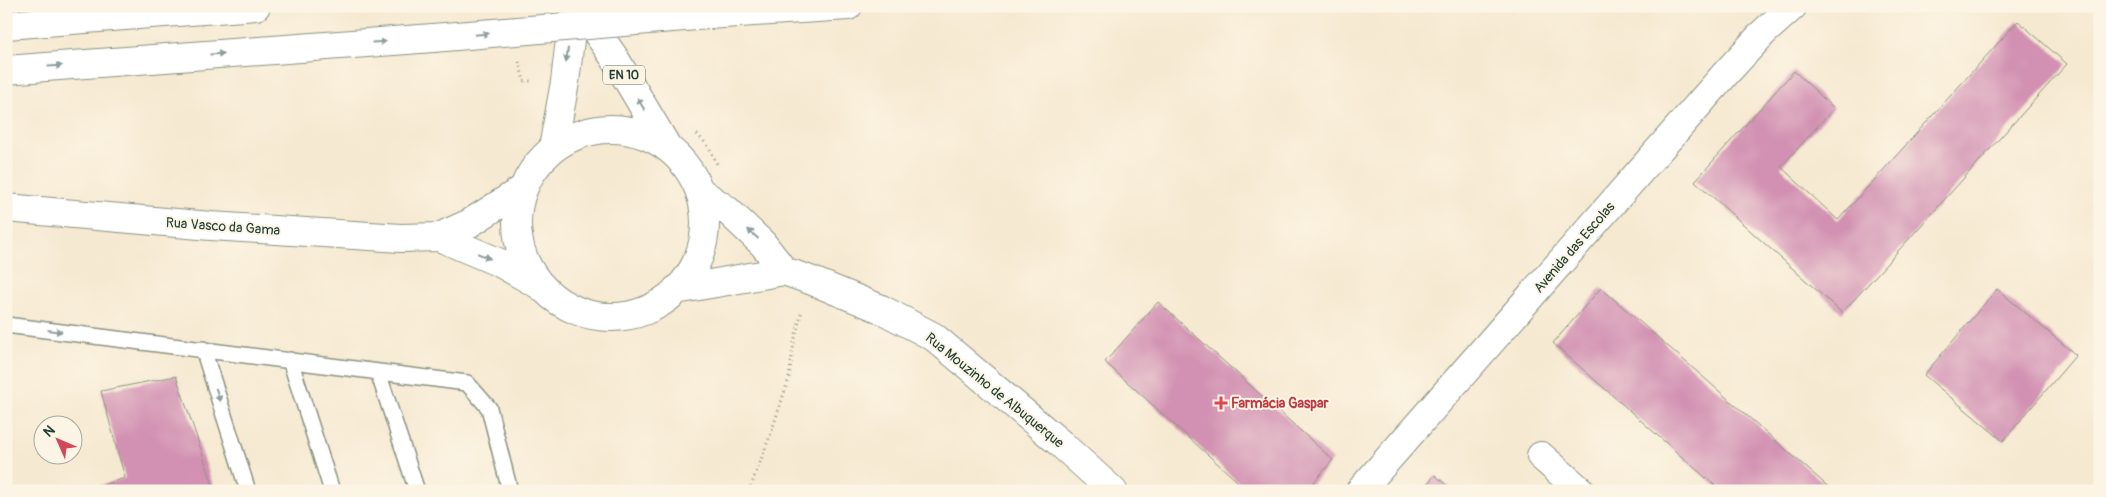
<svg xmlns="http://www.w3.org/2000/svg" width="2106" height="497" viewBox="0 0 2106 497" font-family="Pangolin,sans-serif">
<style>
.building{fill:#d291b2}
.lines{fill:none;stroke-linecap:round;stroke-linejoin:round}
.service-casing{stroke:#8a9382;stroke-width:18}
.minor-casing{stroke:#8a9382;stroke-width:30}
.tertiary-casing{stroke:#8a9382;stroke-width:30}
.primary-casing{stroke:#8a9382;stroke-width:30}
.motorway-casing{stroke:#8a9382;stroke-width:30}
.path{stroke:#8a9382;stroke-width:3;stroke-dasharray:1 4;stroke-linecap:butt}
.service{stroke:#fff;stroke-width:15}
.minor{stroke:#fff;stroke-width:28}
.tertiary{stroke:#fff;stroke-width:28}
.primary{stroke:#fff;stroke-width:28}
.motorway{stroke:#fff;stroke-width:28}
.motorway-bridge-casing{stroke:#8a9382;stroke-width:30;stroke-linecap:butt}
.motorway-bridge{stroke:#fff;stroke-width:28}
.oneway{fill:#8f9e9a}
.health-dot{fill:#e0444e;stroke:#fcf5e5;stroke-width:2}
.labels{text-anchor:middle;stroke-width:4;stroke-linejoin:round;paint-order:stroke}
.shield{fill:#fcf5e5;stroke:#617469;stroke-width:1}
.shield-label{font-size:12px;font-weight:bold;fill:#1f3d34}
.street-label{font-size:14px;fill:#1f3d34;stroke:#fcf5e5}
.health-label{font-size:14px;font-weight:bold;fill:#be3a42;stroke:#fcf5e5;text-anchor:start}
</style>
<rect width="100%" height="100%" fill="#fcf5e5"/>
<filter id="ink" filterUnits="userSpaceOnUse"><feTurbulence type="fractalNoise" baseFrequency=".02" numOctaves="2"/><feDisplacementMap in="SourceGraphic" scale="10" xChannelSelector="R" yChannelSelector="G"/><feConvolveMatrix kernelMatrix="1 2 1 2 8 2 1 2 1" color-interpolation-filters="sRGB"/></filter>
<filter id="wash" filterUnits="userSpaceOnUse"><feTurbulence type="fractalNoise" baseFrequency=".0096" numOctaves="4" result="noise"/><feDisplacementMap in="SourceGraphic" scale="20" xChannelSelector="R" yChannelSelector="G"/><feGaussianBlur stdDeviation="1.12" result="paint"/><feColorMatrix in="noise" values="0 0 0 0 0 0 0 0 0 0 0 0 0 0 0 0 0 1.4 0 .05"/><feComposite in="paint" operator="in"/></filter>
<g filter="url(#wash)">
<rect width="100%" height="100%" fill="#f6e9d1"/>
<g id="blocks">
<path class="building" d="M2018 21 2067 64 1842 313 1695 181 1794 71 1834 108 1781 167 1838 220Z
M1601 288 1670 348 1833 491H1721L1690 464 1553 343Z
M1997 289 2076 355 2003 441 1924 375Z
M1158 302 1333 460 1306 491H1248L1105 362Z
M176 376 215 491H83L125 478 101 391Z
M1435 475 1453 491H1421Z"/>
</g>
</g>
<g filter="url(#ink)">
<use href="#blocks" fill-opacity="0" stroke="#8a9382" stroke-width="1"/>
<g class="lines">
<g class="service-casing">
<path id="service" d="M6 325 467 383 489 408 510 491
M203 349 248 491
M290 360 332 491
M378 372 417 491"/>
</g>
<g class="minor-casing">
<path id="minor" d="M1541 456 1581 491"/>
</g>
<g class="tertiary-casing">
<path id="tertiary" d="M6 208 211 226 401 238 439 237 500 263 541 286
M439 237 470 223 523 189
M1360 491 1727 72 1764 32 1793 6"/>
</g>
<g class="primary-casing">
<path id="primary" d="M578 6 614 57 666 145
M517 223a94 94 0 1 1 188 0a94 94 0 1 1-188 0Z
M553 148 565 82 574 6
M701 192 727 210 763 244 784 271
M676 290 784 271 810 280 881 309 934 337 1060 443 1113 491"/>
</g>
<g class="motorway-casing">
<path id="motorway" d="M708 15 848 6
M6 25 256 6
M6 70 433 38"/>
</g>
<path class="path" d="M519 62 524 81H534
M697 134 709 147 717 164
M749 491 770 436 789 378 794 342 802 310"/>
<use href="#service" class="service"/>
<use href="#minor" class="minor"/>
<use href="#tertiary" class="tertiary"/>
<use href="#primary" class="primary"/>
<use href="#motorway" class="motorway"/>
<g class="motorway-bridge-casing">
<path id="motorway-bridge" d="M433 38 708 15"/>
</g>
<use href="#motorway-bridge" class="motorway-bridge"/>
</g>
<defs><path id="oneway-solid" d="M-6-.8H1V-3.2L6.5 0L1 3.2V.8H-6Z" transform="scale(1.25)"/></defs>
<g class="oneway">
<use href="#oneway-solid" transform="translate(482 34) rotate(-5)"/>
<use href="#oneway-solid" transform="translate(379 42) rotate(-4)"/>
<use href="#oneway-solid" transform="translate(217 54) rotate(-4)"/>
<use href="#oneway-solid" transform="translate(567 55) rotate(98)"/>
<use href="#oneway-solid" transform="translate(55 66) rotate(-4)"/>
<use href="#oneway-solid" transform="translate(641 104) rotate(-121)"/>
<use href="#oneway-solid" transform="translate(753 234) rotate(-138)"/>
<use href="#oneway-solid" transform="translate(484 256) rotate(23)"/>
<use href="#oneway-solid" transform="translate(55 331) rotate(7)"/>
<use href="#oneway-solid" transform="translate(218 395) rotate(72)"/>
</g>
</g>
<path class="health-dot" d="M1218.5 395.5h5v5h5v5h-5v5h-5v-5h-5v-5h5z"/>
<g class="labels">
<rect class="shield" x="603" y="65.5" width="42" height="19" rx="4"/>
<g class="shield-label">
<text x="624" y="79">EN 10</text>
</g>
<g class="street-label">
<text transform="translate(223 226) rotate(4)" y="5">Rua Vasco da Gama</text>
<text transform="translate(1574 247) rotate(-49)" y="5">Avenida das Escolas</text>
<text transform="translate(995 390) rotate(39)" y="5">Rua Mouzinho de Albuquerque</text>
</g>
<g class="health-label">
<text x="1231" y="408">Farmácia Gaspar</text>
</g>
</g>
<rect width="2106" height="497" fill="none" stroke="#fcf5e5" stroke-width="25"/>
<g transform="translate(58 440) rotate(315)"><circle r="24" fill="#fcf5e5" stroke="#a4ab9e"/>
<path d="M0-4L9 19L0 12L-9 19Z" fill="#d1495b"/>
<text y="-8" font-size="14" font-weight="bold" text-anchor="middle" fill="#1f3d34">N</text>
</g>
</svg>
